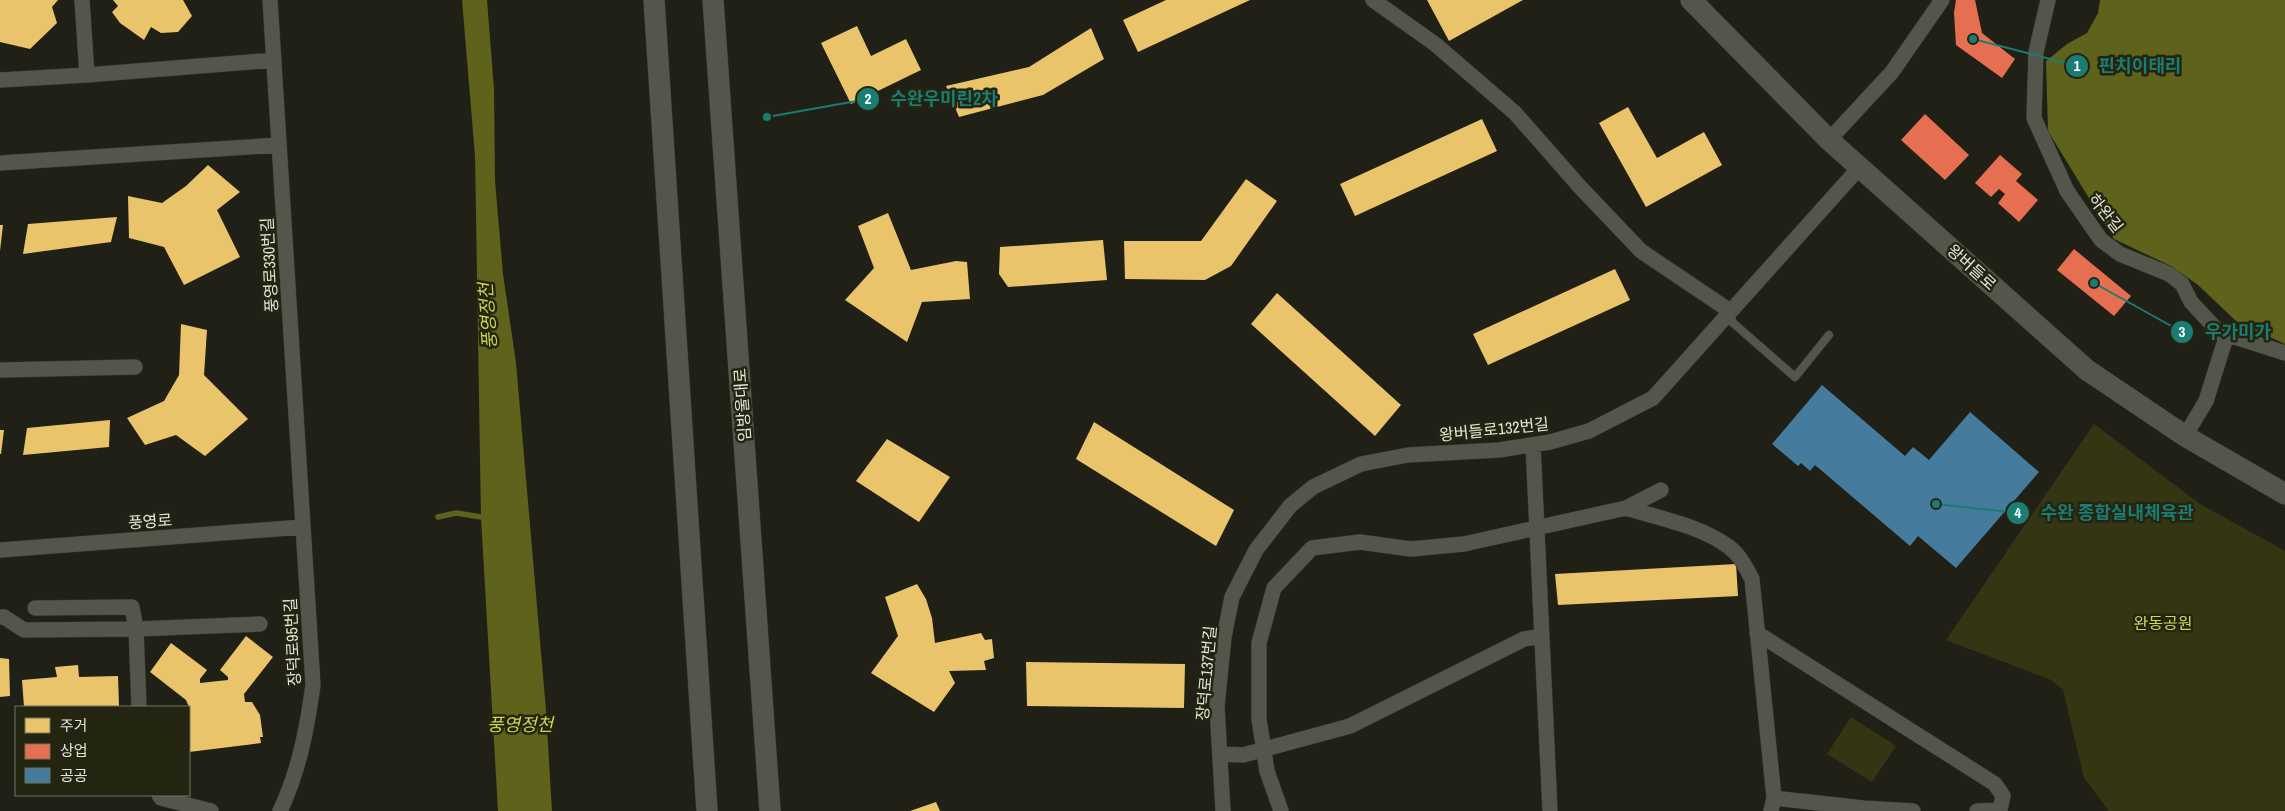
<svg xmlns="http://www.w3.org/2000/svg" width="2285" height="811" viewBox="0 0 2285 811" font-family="'Archivo Narrow','Noto Sans KR',sans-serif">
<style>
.green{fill:#343613}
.water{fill:#5e621a}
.homes{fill:#e9c46a}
.shops{fill:#e76f51}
.public{fill:#457b9d}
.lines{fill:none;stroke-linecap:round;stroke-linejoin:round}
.stream{stroke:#5e621a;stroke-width:5.5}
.lane-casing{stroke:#383932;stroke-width:9}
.street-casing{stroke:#383932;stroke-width:16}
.secondary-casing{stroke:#383932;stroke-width:22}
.lane{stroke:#54564c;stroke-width:8}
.street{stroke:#54564c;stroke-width:15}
.secondary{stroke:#54564c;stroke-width:21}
.labels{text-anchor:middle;stroke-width:5;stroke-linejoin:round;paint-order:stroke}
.street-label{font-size:16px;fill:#e3e5d8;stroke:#242511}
.park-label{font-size:16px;fill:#cfd955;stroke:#242511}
.water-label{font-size:18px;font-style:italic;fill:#cbd550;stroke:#242511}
.leader{fill:none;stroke:#1a7c73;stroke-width:2}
.callout-dot{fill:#1a7c73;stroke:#242511;stroke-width:2}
.mark-label{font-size:15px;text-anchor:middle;font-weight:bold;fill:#fff}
.callout-label{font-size:18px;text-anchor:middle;font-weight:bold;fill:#1a7c73;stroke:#242511;stroke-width:5;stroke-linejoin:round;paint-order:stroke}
</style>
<rect width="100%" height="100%" fill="#202016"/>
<path class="green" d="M2094 424 2200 504 2285 551V811H2109L2084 778 2063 690 2051 680 1946 640Z
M1851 717 1896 746 1872 782 1827 754Z"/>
<path class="water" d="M462 0H487L494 89 495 181 503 274 516 363 546 710 552 811H498L481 518 475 156Z
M2100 0H2285V344L2237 322 2198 285 2171 266 2114 239 2048 131 2046 61 2067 44 2087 33 2098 13Z"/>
<path class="homes" d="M0 0H58L52 7 57 23 30 49 0 42Z
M113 0H183L192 16 178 32 161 33 151 27 144 40 120 23 112 12 118 6Z
M1166 0H1250L1138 52 1123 20Z
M1427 0H1523L1449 41Z
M857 26 871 56 906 39 921 70 851 104 821 43Z
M1091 28 1104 59 1043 95 959 117 946 86 1029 67Z
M1628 107 1657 158 1704 132 1722 165 1646 207 1599 123Z
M1482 119 1497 151 1355 216 1340 184Z
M208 165 240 192 217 210 240 257 184 285 164 247 129 238 128 196 162 203 186 186Z
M1246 179 1277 201 1231 266 1205 280 1125 279 1124 241H1201Z
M888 213 911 270 956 261 967 262 970 299 922 302 907 342 845 300 874 268 858 226Z
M117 217 111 242 23 254 28 224Z
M0 225H3L0 251Z
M1103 240 1107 280 1008 287 999 274 1000 247Z
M1615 269 1630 300 1488 365 1473 334Z
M1277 293 1401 405 1375 436 1251 324Z
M181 324 207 330 204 375 248 419 205 456 176 435 145 445 127 418 164 401 179 375Z
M110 420 109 447 23 455 27 428Z
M1094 422 1234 510 1216 546 1076 459Z
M0 430H4L1 454H0Z
M887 439 950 477 919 522 856 481Z
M1736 564 1738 596 1558 605 1555 574Z
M917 584 926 599 932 618 935 643 981 633 985 640 992 639 994 658 984 661 986 670 949 671 955 683 934 712 871 673 898 636 885 597Z
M246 636 273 657 244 694 245 702H252L260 715 263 737H260L261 743 189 752V707L186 700 150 672 171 643 207 670 200 679V683L228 680V677L220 670Z
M0 658 9 659 10 696 0 697Z
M1026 662 1185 664 1184 708 1027 706Z
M78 665 79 677 118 676 119 706 24 707 22 680 57 677 55 667Z
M936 802 940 811H910Z"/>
<path class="shops" d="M1956 0H1975L1982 33 2015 59 2002 78 1956 45 1954 13Z
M1925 114 1969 155 1945 180 1901 140Z
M2000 155 2022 174 2016 181 2038 200 2019 222 1998 203 2005 194 1999 189 1991 197 1975 183Z
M2074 249 2131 296 2114 316 2057 270Z"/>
<path class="public" d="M1822 385 1905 456 1913 447 1929 460 1970 412 2039 472 1956 568 1918 536 1910 546 1815 465 1810 471 1801 463 1798 466 1772 444Z"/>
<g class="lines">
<path class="stream" d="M438 517 456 513 488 518"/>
<g class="lane-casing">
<path id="lane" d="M1731 313 1732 322 1795 377 1829 335"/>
</g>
<g class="street-casing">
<path id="street" d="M270 0 313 685C307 729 299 771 280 811
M1373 0 1435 44 1515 113 1580 187 1641 251 1730 311
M2048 0 2036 52 2034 118 2067 191 2101 240 2120 254 2169 274 2182 284 2191 302 2219 332 2285 353
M87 75 274 60
M0 80 87 75 82 0
M1829 140 1892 72 1942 0
M0 163 279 145
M0 370 135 367
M2185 436 2206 401 2227 334
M1533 445 1550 811
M1626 508C1659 518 1701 526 1729 547 1740 555 1746 568 1752 579L1774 798 1771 811
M0 550 302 527
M0 617H4L24 630 136 629 132 607 35 608
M1757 633 1995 784 2003 796 2000 810 1977 811
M139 707 136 629 260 624
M1220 754 1243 755 1350 726 1524 639 1542 636
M159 795 161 798 211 811
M1774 798 1863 808 1913 811
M1223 811 1217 706 1224 637 1232 597 1256 550 1290 506 1313 487 1361 464 1408 455 1499 450 1550 442 1589 431 1653 398 1860 167
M1281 811 1267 771 1259 719V643L1274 588 1312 548 1360 542 1411 549 1464 544 1626 508 1661 490"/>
</g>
<g class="secondary-casing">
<path id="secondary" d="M654 0 707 811
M713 0 770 811
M1691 0 1829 140 2087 370 2185 436 2285 494"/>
</g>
<use href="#lane" class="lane"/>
<use href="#street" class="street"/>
<use href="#secondary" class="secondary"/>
</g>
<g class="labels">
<g class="street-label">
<text transform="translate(2106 213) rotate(51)" y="6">하완길</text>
<text transform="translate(269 265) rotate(-93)" y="6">풍영로330번길</text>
<text transform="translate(1972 267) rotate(42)" y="6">왕버들로</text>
<text transform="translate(742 405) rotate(-94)" y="6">임방울대로</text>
<text transform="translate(1494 429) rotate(-6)" y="6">왕버들로132번길</text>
<text transform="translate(150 521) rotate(-4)" y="6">풍영로</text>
<text transform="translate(292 642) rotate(-93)" y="6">장덕로95번길</text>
<text transform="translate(1206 673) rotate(-85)" y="6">장덕로137번길</text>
</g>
<g class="park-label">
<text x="2163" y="629">완동공원</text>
</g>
<g class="water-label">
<text transform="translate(488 316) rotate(-94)" y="6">풍영정천</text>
<text x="520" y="731">풍영정천</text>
</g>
</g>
<path class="leader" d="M1973 39L2077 66M767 117L868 99M2094 283L2182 332M1936 504L2018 513"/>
<g class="callout-dot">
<circle cx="1973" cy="39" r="5"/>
<circle cx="767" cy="117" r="5"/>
<circle cx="2094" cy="283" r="5"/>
<circle cx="1936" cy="504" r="5"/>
<circle cx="2077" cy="66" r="12"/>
<circle cx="868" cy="99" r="12"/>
<circle cx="2182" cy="332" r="12"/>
<circle cx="2018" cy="513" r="12"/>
</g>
<g class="mark-label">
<text x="2077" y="71">1</text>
<text x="868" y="104">2</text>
<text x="2182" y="337">3</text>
<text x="2018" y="518">4</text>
</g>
<g class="callout-label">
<text x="2140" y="72">핀치이태리</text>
<text x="944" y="105">수완우미린2차</text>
<text x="2238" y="338">우가미가</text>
<text x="2117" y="519">수완 종합실내체육관</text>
</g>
<rect x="15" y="706" width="175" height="90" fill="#242511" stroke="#707261"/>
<rect x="25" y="718" width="25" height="15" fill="#e9c46a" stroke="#707261"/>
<text x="60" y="731" font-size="15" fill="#e3e5d8">주거</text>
<rect x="25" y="744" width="25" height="15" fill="#e76f51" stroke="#707261"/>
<text x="60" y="756" font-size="15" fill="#e3e5d8">상업</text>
<rect x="25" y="768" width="25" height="15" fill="#457b9d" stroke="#707261"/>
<text x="60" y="781" font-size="15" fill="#e3e5d8">공공</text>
</svg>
